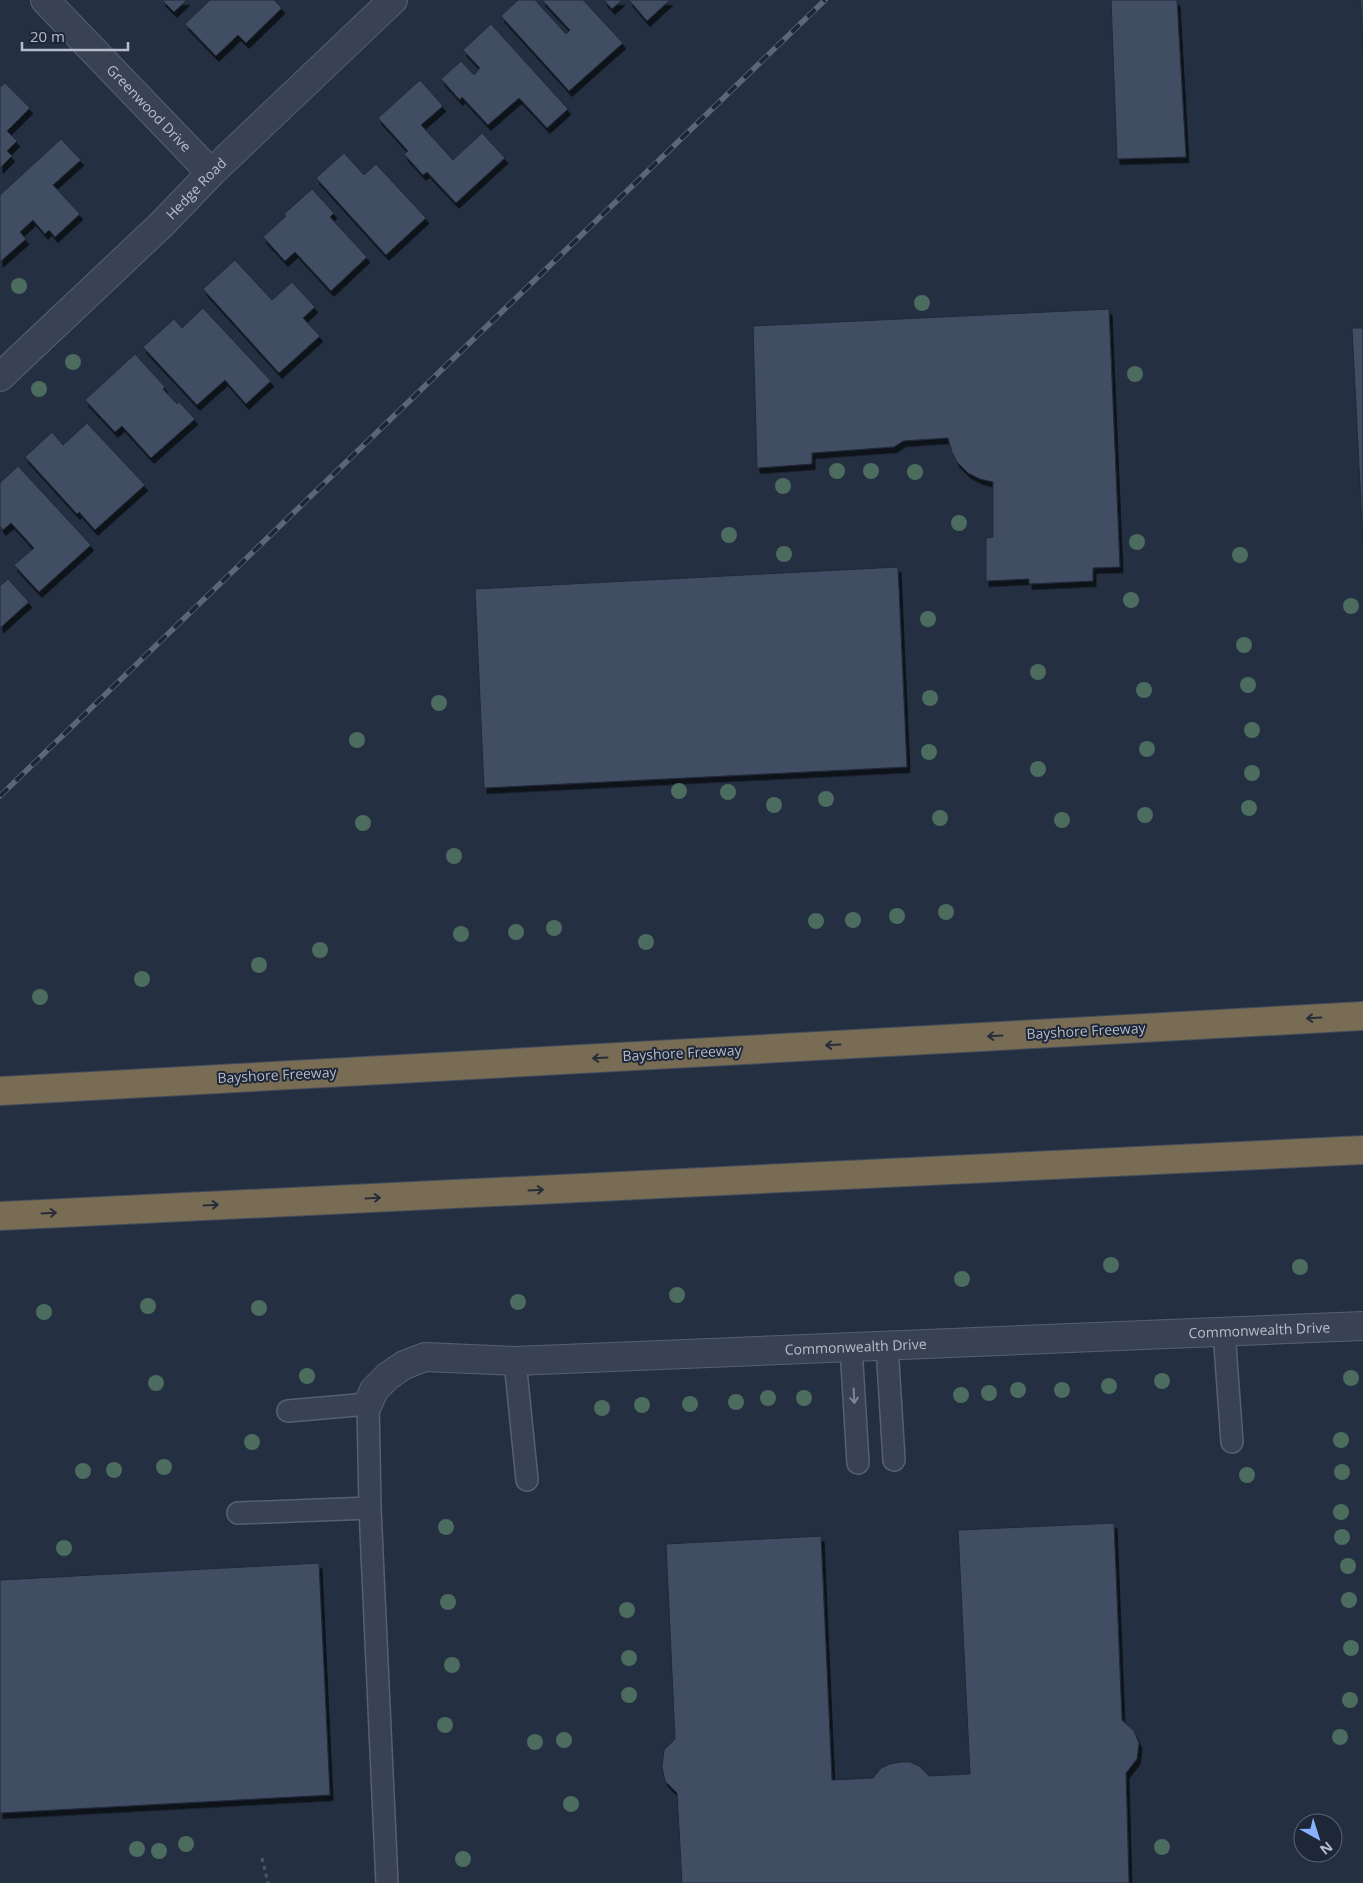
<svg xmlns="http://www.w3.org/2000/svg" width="1363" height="1883" viewBox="0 0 1363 1883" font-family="'Open Sans',sans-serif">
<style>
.building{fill:#404d62;stroke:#202939;filter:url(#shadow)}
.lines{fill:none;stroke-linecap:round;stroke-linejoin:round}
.lane-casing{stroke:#57606f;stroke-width:24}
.street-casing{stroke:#57606f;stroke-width:30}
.highway-casing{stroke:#444d5c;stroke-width:30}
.path{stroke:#455b60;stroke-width:3;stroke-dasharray:4 4;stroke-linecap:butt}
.lane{stroke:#394252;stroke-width:21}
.street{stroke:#394252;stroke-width:28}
.highway{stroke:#786c55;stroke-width:28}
.rail-casing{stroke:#5b6679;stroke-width:5.5}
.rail{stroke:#1e2737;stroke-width:4;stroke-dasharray:11;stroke-linecap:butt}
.tree{fill:#4c6c60}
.oneway{stroke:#272e3a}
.oneway2{stroke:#7e8695}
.labels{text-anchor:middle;stroke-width:4;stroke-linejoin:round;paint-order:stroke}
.street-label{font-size:14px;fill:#b6bdcc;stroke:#1e2737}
</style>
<defs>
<filter id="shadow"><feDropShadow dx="3" dy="5.5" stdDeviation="0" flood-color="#0009"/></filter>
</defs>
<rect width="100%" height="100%" fill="#243042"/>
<path class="building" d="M162 0H187L174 12Z
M210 0H274L282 8 246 43 238 35 216 56 185 24Z
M518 0H535L566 34 570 30 542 0H583L623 43 569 91 501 16Z
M604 0H622L612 9Z
M629 0H670L647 21Z
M1111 0H1177L1186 157 1117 159Z
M1360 0H1363V52L1361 6Z
M491 24 568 109 547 128 519 98 488 125 462 97 460 100 441 79 461 61 474 75 480 68 463 50Z
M420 80 443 106 421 125 453 160 482 133 505 158 456 203 427 172 423 175 404 154 408 151 378 118Z
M5 83 30 108 7 131 17 141 7 151 12 156 0 168V87Z
M61 139 81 160 53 185 80 214 55 237 49 230 45 234 33 220 20 232 26 239 0 262V195Z
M344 153 364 175 376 164 426 218 386 255 316 178Z
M312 189 334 213 330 217 367 257 331 291 295 252 285 261 263 237 286 216 284 214Z
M235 260 272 300 292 282 315 307 303 318 320 336 279 373 203 289Z
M203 308 271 381 246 404 225 380 197 405 143 347 174 319 182 328Z
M1109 309 1120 567 1093 568V581L1029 584V579L986 581V538L993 537V482L980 479 968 473 957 462 952 452 948 438 903 441 894 447 812 453V464L757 468 753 326Z
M1352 328H1363V545Z
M135 354 165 387 163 389 177 404 179 402 195 419 151 458 122 426 115 432 85 400Z
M87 423 145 485 95 530 79 512 77 514 25 457 52 432 63 445Z
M18 466 91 545 39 592 14 565 34 548 11 523 3 530 0 526V483Z
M898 567 907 767 484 788 475 589Z
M8 579 29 602 0 628V584L1 585Z
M1114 1523 1122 1720 1134 1731 1139 1743 1137 1759 1126 1773 1129 1883H682L677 1793 665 1781 662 1767 664 1750 675 1739 666 1544 821 1536 832 1780 873 1778 881 1768 890 1764 900 1762H910L919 1766 929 1776 970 1774 958 1530Z
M319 1563 330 1795 0 1813V1580Z"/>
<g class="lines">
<g class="lane-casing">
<path id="lane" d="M1224 1331 1232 1442
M887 1346 894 1460
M851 1347 858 1463
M515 1361 527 1480
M288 1411 368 1404 370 1508 387 1883
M238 1513 370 1508"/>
</g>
<g class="street-casing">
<g id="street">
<path id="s1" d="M45 0 211 173"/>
<path id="s2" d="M0 377 162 224 211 173 393 0"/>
<path id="s3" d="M368 1404 374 1390 388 1376 404 1365 425 1357 515 1361 1363 1326"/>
</g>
</g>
<g class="highway-casing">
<path id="highway" d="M0 1091 1363 1016
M0 1216 1363 1150"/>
</g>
<path class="path" d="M262 1858 268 1883"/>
<use href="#lane" class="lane"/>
<use href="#street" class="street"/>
<use href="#highway" class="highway"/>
<g class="rail-casing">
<path id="rail" d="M0 796 825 0"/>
</g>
<use href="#rail" class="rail"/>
</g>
<g class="tree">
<circle cx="19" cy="286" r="8"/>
<circle cx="922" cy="303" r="8"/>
<circle cx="73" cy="362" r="8"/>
<circle cx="1135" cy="374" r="8"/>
<circle cx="39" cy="389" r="8"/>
<circle cx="837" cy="471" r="8"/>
<circle cx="871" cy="471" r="8"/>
<circle cx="915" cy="472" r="8"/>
<circle cx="783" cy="486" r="8"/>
<circle cx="959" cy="523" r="8"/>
<circle cx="729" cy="535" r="8"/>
<circle cx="1137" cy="542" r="8"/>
<circle cx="784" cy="554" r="8"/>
<circle cx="1240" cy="555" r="8"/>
<circle cx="1131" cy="600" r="8"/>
<circle cx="1351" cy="606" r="8"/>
<circle cx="928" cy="619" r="8"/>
<circle cx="1244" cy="645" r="8"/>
<circle cx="1038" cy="672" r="8"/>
<circle cx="1248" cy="685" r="8"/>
<circle cx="1144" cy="690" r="8"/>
<circle cx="930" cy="698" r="8"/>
<circle cx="439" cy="703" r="8"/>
<circle cx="1252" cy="730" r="8"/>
<circle cx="357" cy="740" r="8"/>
<circle cx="1147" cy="749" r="8"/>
<circle cx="929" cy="752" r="8"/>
<circle cx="1038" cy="769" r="8"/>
<circle cx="1252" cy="773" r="8"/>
<circle cx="679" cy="791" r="8"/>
<circle cx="728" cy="792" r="8"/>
<circle cx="826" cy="799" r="8"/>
<circle cx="774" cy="805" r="8"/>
<circle cx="1249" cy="808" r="8"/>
<circle cx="1145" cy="815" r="8"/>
<circle cx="940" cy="818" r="8"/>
<circle cx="1062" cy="820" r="8"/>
<circle cx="363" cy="823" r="8"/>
<circle cx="454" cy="856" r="8"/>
<circle cx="946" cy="912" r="8"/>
<circle cx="897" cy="916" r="8"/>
<circle cx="853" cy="920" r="8"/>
<circle cx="816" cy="921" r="8"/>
<circle cx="554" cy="928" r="8"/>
<circle cx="516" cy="932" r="8"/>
<circle cx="461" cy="934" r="8"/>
<circle cx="646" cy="942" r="8"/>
<circle cx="320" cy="950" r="8"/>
<circle cx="259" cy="965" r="8"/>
<circle cx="142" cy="979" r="8"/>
<circle cx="40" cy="997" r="8"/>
<circle cx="1111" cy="1265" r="8"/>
<circle cx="1300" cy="1267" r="8"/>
<circle cx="962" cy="1279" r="8"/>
<circle cx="677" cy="1295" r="8"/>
<circle cx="518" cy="1302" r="8"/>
<circle cx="148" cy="1306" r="8"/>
<circle cx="259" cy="1308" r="8"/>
<circle cx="44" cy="1312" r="8"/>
<circle cx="307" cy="1376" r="8"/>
<circle cx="1351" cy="1378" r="8"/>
<circle cx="1162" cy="1381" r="8"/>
<circle cx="156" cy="1383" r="8"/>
<circle cx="1109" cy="1386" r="8"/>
<circle cx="1018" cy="1390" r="8"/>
<circle cx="1062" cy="1390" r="8"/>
<circle cx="989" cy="1393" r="8"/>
<circle cx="961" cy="1395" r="8"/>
<circle cx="768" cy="1398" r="8"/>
<circle cx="804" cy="1398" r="8"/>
<circle cx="736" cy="1402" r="8"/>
<circle cx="690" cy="1404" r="8"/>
<circle cx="642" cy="1405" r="8"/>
<circle cx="602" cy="1408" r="8"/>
<circle cx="1341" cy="1440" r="8"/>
<circle cx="252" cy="1442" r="8"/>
<circle cx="164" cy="1467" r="8"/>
<circle cx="114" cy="1470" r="8"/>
<circle cx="83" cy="1471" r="8"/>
<circle cx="1342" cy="1472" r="8"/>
<circle cx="1247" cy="1475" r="8"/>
<circle cx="1341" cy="1512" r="8"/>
<circle cx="446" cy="1527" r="8"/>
<circle cx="1342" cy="1537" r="8"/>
<circle cx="64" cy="1548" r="8"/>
<circle cx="1348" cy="1566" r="8"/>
<circle cx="1349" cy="1600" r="8"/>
<circle cx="448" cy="1602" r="8"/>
<circle cx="627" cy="1610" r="8"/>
<circle cx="1351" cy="1648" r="8"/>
<circle cx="629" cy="1658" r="8"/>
<circle cx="452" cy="1665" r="8"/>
<circle cx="629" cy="1695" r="8"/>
<circle cx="1350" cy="1700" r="8"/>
<circle cx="445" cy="1725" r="8"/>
<circle cx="1340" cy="1737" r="8"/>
<circle cx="564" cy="1740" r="8"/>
<circle cx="535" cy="1742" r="8"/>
<circle cx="571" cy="1804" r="8"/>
<circle cx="186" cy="1844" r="8"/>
<circle cx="1162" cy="1847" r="8"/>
<circle cx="137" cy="1849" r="8"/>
<circle cx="159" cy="1851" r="8"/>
<circle cx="463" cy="1859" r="8"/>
</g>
<defs><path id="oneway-shaft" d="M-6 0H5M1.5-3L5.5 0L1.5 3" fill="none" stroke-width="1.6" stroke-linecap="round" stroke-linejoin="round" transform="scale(1.25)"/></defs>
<g class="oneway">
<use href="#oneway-shaft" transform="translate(1314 1018) rotate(177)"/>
<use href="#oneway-shaft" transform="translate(995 1036) rotate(177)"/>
<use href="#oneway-shaft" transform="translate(833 1045) rotate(177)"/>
<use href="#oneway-shaft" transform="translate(600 1058) rotate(177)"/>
<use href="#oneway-shaft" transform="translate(536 1190) rotate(-3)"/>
<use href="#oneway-shaft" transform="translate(373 1198) rotate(-3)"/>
<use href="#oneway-shaft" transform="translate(211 1205) rotate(-3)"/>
<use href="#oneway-shaft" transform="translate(49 1213) rotate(-3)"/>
</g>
<use class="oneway2" href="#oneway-shaft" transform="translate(854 1396) rotate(87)"/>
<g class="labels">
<g class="street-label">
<text dy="5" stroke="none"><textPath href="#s1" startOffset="150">Greenwood Drive</textPath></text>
<text dy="5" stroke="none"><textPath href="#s2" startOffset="272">Hedge Road</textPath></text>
<text transform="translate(1086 1031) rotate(-3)" y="5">Bayshore Freeway</text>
<text transform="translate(682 1053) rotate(-3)" y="5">Bayshore Freeway</text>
<text transform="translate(277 1075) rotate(-3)" y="5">Bayshore Freeway</text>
<text dy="5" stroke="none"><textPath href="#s3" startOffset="912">Commonwealth Drive</textPath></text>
<text dy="5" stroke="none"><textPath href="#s3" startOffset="508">Commonwealth Drive</textPath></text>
</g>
</g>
<g transform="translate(1318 1838) rotate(141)"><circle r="24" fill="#1e2737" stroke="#5b6373"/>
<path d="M0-4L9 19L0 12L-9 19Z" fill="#89b1fd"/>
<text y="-8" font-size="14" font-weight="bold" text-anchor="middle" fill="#b6bdcc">N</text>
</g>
<path d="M22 42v8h106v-8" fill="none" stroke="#b6bdcc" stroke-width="2.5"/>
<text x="30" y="42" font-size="15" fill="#b6bdcc" stroke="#1e2737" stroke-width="4" paint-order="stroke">20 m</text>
</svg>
